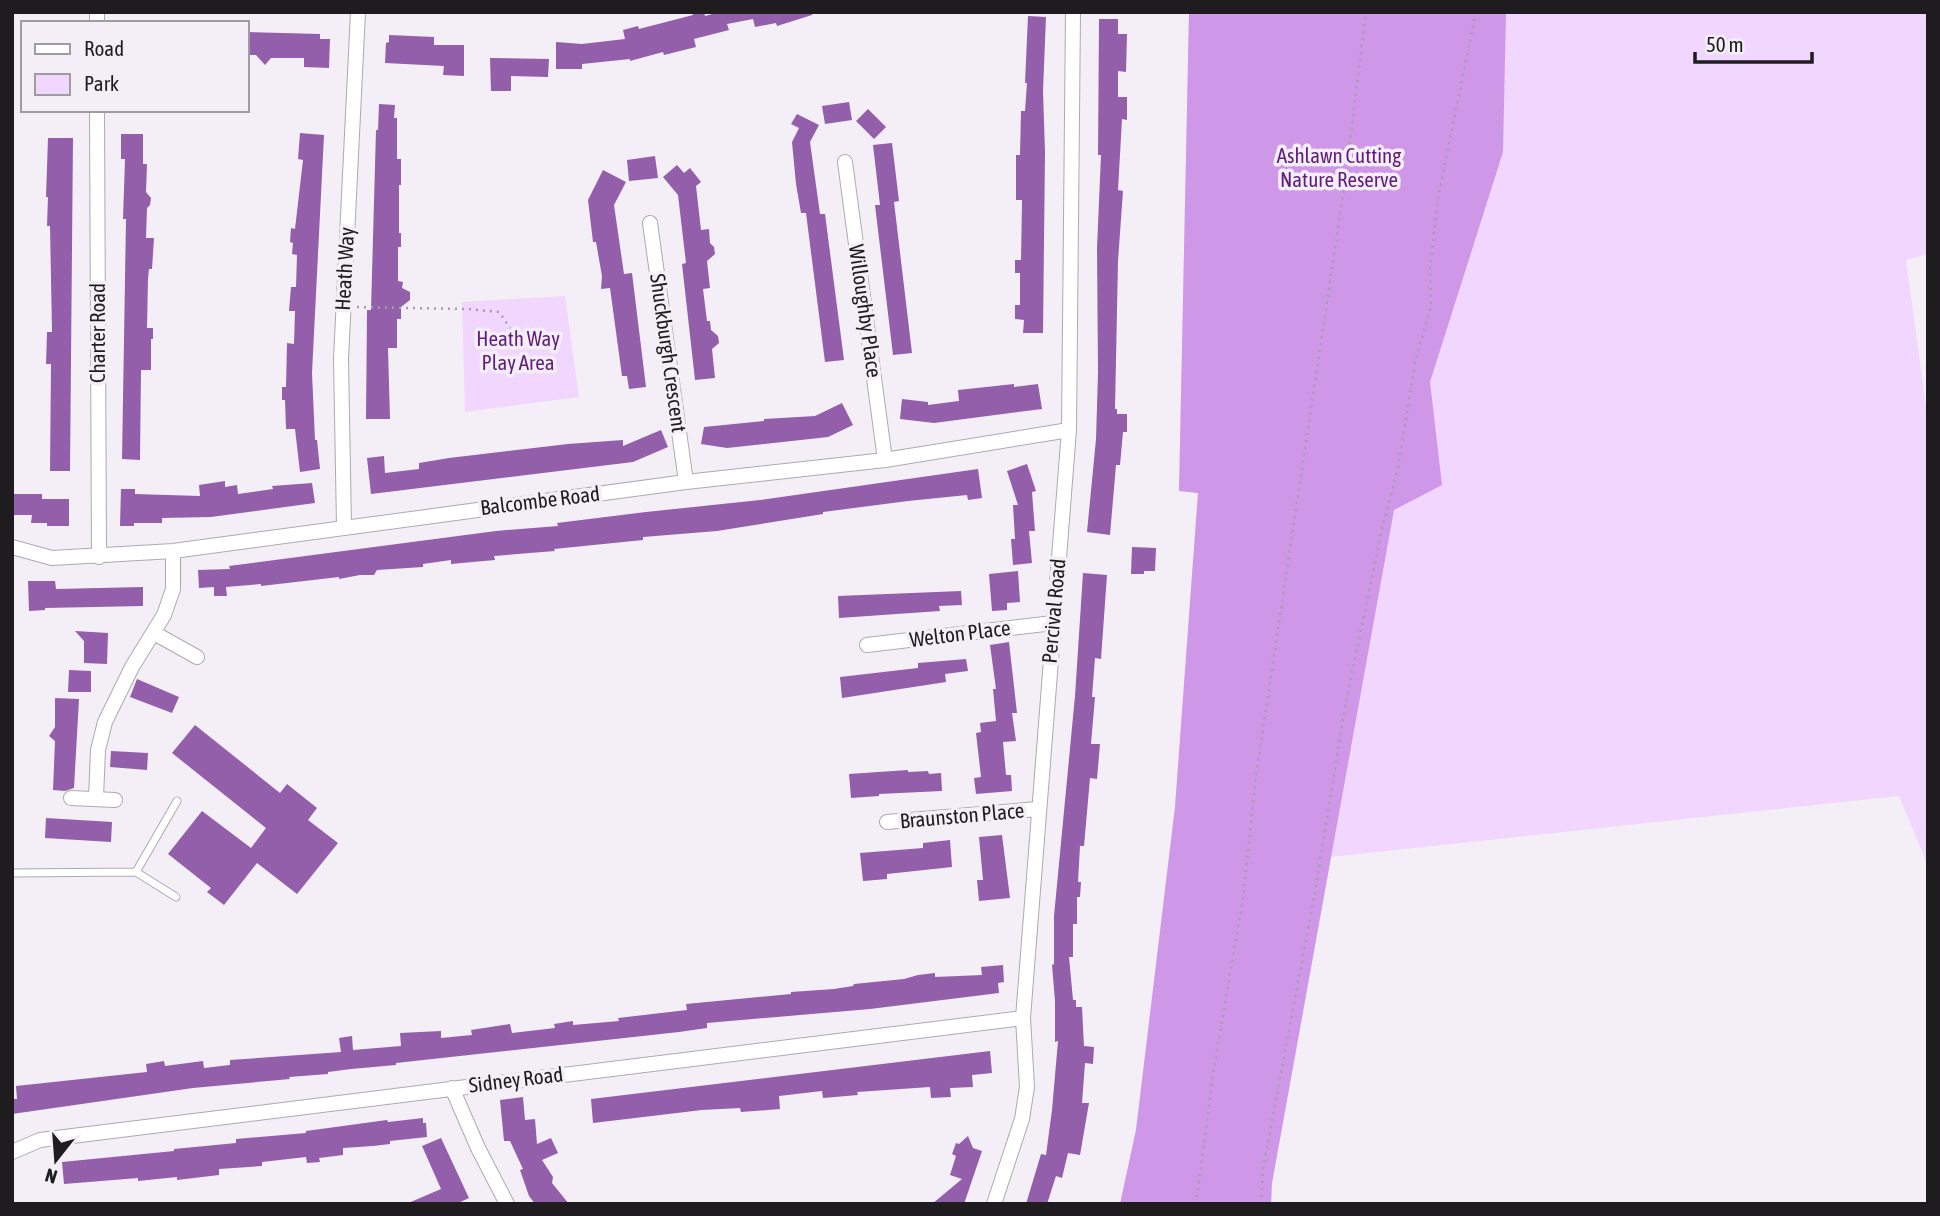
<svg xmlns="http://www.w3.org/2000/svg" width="1940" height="1216" viewBox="0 0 1940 1216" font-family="'Asap Condensed',sans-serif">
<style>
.green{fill:#f1d7fd}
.forest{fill:#cf97e8}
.building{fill:#935eaa}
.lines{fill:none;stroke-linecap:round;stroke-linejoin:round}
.lane-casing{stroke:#aea9b1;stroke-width:9}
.street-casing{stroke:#aea9b1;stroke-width:16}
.path{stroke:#a39fa5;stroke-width:2.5;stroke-dasharray:2 5;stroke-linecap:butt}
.lane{stroke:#fff;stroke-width:7}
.street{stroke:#fff;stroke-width:14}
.labels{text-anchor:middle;stroke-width:7;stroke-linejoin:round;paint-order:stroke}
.park-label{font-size:21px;fill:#621d7c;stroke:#f4eff7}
.street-label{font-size:21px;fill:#1e1c1f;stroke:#f4eff7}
</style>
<rect width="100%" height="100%" fill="#f4eff7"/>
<path class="green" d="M1189 12H1928V254L1906 260 1928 421V866L1899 796 1331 857 1272 1183 1271 1204H1120L1136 1130 1175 807 1198 493 1179 491Z
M565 296 579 397 465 412 462 302Z"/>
<path class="forest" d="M1189 12H1506L1503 152 1430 382 1442 485 1394 510 1272 1183 1271 1204H1120L1136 1130 1175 807 1198 493 1179 491Z"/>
<path class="building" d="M692 12H704L705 16 720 12H812V15L777 26 776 23 755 27 753 19 727 24 729 30 694 39 696 47 664 55 663 52 630 61V59L582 64V69H556V42L582 44 625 39 623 30 638 26 639 29 693 15Z
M1028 16 1046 17 1043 91 1045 152 1043 333H1023L1024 320 1015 319V305H1020V273H1015V260H1021L1022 200H1016V155H1020L1021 111H1025L1027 83H1025Z
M1099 19H1118V34H1127L1126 72 1118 71V97H1127V120L1122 119 1118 190 1123 191 1118 261 1115 409H1117V414H1127V432H1123L1120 465H1116L1110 535 1087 532 1096 439 1098 373 1097 248 1101 155H1098Z
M247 32 320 34V39H330L329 68 304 67V58H271L265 65 256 55H247Z
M389 35 434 37V45H464V76L443 75 444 66 385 63 386 43 389 42Z
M490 58 549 59 548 77 511 76V91H491Z
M849 102 852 120 825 124 822 106Z
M379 104 395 105 394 118H397V159H401V185H399V233H401V247H398V281L403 282 402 288 410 292V300L401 307V319H397V348H388L390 419H366L367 310H371L376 130H378Z
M868 109 886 127 874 139 856 121Z
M797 114 819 125 810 142 820 214H825L844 360 825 362 806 213H801L796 184 792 142 799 128 791 124Z
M300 133 324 135 312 373 315 440H317L320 469 300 472 295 429H286L285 400H282V387H286L287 343 294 344 295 311H289L291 287H296L297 255 292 254 293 243 290 242 291 228 295 229 303 160 298 159Z
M121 134H143V164H147L146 192 151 198 150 205 147 208 146 238H154L152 269H149L148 279 147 328H153V339H151V370H141L140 460 122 459 126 219H123L125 159H121Z
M48 138H73L70 471H50L51 364H46L47 332H52L50 226H47L48 197H46Z
M892 143 899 201 894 202 912 353 893 355 875 205H880L873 145Z
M655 156 658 178 629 181 627 160Z
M677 165 684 173 690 168 701 182 696 186 701 230 709 229 710 243 714 247 715 254 707 261 710 288 703 289 707 321H710L711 330 718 336 719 343 712 349 715 378 695 380 682 264 686 263 678 195 663 177Z
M603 170 626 182 614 205 624 274 632 273 646 387 629 389 627 376H622L610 288 601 289 602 276 596 242H593L588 200Z
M1014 384V387L1038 384 1042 409 934 423 900 419 902 399 928 402V405L959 401 958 390Z
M842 403 853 425 828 437 727 448 701 444 704 427 764 421V419L815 416Z
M661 430 668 447 633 462 371 494 367 458 384 456 385 473 419 469V463L449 458 568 444 623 440V446Z
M1027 464 1036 491 1032 492 1035 531H1029L1032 563 1013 565 1011 539H1015L1013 505H1018L1007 471Z
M978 469 982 498 968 500 967 495 908 501 823 512V514L717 531 643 537V540L554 549 555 551 494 556 495 560 451 564V560L423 564V567L377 570 374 575H360L339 579V577L261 586V584L226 587 227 596H214V587L199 588 198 570 230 569 229 566 496 531 558 526 557 523 646 512 760 500Z
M225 481V487L237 485 238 494 273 489 272 486 312 483 315 503 211 517 162 518V523H134V526H120L121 489H135V494L200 496 199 485Z
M12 494H42V499H69V526H47V523H31L32 515H12Z
M1132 547 1156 548 1155 571H1144V574H1131Z
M1018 571 1020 602 1007 603V610L992 611 989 574Z
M1083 573 1107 575 1101 659 1095 658 1092 697H1095L1091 744H1100L1097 779 1090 778 1084 846H1080L1078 882H1081L1080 897H1077V924H1073V957H1069L1073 1000H1076V1007H1082L1084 1046 1094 1047 1093 1064 1085 1063 1082 1103H1089L1080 1155 1068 1153 1062 1178 1056 1176 1047 1204H1026L1041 1154 1046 1155 1052 1110 1058 1041 1055 1042V1001L1052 965 1054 964V916L1075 696Z
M28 581H55L56 589 143 587V606L45 608V610L29 611Z
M961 591 962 605 939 606 940 611 839 618 838 596Z
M75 631 108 633 107 664 84 663V641Z
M1009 642 1017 713H1012L1016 741 1003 742 1006 775H1011L1012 791 976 794 974 778 981 777 976 733 981 732 980 723 996 721 993 689H996L990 645Z
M966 659 968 671 945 674 946 682 842 698 840 677 918 668V663Z
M69 670 91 671V692H68Z
M137 679 179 697 172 713 130 697Z
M55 698 79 699 74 788 65 791 53 790 55 741 49 736 55 727Z
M195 725 280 793 287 784 317 808 308 820 338 843 297 894 257 863 224 905 207 892 211 888 168 854 202 811 251 848 266 828 172 753Z
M111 751 148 753 147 770 110 767Z
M908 770V772L928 771 929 774 941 773 942 791 879 794V796L851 798 849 774Z
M46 818 112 822 111 842 45 838Z
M1002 835 1010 898 979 901 977 880H983L979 837Z
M950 840 952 867 887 874V879L863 881 860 853 923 848V843Z
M1003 965 1004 982 998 983 999 993 870 1009 707 1023V1028L679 1032 396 1063V1065L351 1069 328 1072V1074L289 1077 290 1079 193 1088 12 1114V1099H17L16 1086 147 1072 146 1064 164 1061 165 1066 203 1061 204 1068 230 1065V1060L341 1052 339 1038 352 1036 353 1050 401 1046 400 1033 441 1031V1038L472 1035 471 1030 510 1024 512 1033 555 1028 554 1024 573 1021V1025L619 1021 618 1018 687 1010 686 1004 791 994V992L834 989 853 986 854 984 904 979 918 975 935 973V977L982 975 981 967Z
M990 1051 992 1073 972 1075 973 1087 950 1088 951 1097 931 1098 930 1087 857 1092 858 1095 823 1098 822 1091 779 1096 780 1109 741 1112 740 1108 702 1110 593 1123 591 1099Z
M523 1097 525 1120 535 1119 537 1144 551 1138 558 1153 542 1160 553 1177 552 1183 569 1204H535L529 1196 520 1170 523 1169 510 1141H504L500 1100Z
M423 1118V1123H426L427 1137 390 1141V1144L373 1146 343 1148V1155L319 1158 320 1162 307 1163 306 1157 262 1162V1166L219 1169V1175L177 1180V1177L138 1181V1178L64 1184 62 1162 174 1151V1149L236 1143V1139L306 1133V1131L387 1120 388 1122Z
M968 1136 973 1148 982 1151 964 1204H932L962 1179 950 1175 956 1156 952 1154 956 1143 959 1144Z
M441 1138 469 1198 456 1204H406L441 1189 422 1146Z"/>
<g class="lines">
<g class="lane-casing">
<path id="lane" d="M136 872 176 897
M12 873 136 872 177 801"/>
</g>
<g class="street-casing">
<path id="street" d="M97 12V23
M97 110 99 557
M845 162 885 460
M650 223 686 482
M344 526 341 359 358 12
M12 547 52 558 173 551 686 482 885 460 1069 430
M154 633 197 657
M867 645 1053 623
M71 798 115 800
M96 798 98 750 105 722 132 667 164 615 173 589V551
M887 822 1038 809
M452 1088 478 1148 507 1204
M12 1152 40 1140 1023 1018
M994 1204 1022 1119 1027 1087 1023 1018 1069 430 1073 12"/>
</g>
<path class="path" d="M357 307 468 309 499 312 510 328
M1196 1204 1214 1067 1243 899 1256 776 1345 182 1366 12
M1261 1204 1263 1169 1315 892 1345 707 1382 529 1398 469 1415 363 1431 306 1430 268 1438 198 1476 12"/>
<use href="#lane" class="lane"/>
<use href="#street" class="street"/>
</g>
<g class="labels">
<g class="park-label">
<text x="1339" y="163">Ashlawn Cutting<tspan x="1339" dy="24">Nature Reserve</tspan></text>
<text x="518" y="346">Heath Way<tspan x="518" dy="24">Play Area</tspan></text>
</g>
<g class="street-label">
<text transform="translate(345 269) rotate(-87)" y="7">Heath Way</text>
<text transform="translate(865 311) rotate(82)" y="7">Willoughby Place</text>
<text transform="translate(98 333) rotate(-90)" y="7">Charter Road</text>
<text transform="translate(668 353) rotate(82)" y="7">Shuckburgh Crescent</text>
<text transform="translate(540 501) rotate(-7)" y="7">Balcombe Road</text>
<text transform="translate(1054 611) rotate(-85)" y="7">Percival Road</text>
<text transform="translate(960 634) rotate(-7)" y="7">Welton Place</text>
<text transform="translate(962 816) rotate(-5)" y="7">Braunston Place</text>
<text transform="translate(516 1080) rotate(-7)" y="7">Sidney Road</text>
</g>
</g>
<rect width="1940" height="1216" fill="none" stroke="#1e1c1f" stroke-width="28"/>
<rect x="21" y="21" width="228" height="91" fill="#f4eff7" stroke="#9e9ba1" stroke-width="2"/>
<rect x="35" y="44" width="35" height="10" fill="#ffffff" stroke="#9e9ba1" stroke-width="2"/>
<text x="84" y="56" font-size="21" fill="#1e1c1f">Road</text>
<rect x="35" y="74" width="35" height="21" fill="#f1d7fd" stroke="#9e9ba1" stroke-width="2"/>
<text x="84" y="91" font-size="21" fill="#1e1c1f">Park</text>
<g transform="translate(56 1160) rotate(197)" stroke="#f4eff7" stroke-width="5" paint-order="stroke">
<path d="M0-5L12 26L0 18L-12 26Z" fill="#1e1c1f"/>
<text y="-10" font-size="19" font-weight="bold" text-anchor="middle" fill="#1e1c1f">N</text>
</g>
<path d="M1695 52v10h117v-10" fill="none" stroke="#1e1c1f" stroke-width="3.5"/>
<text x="1706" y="52" font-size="21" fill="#1e1c1f" stroke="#f4eff7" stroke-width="5" paint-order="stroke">50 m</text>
</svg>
